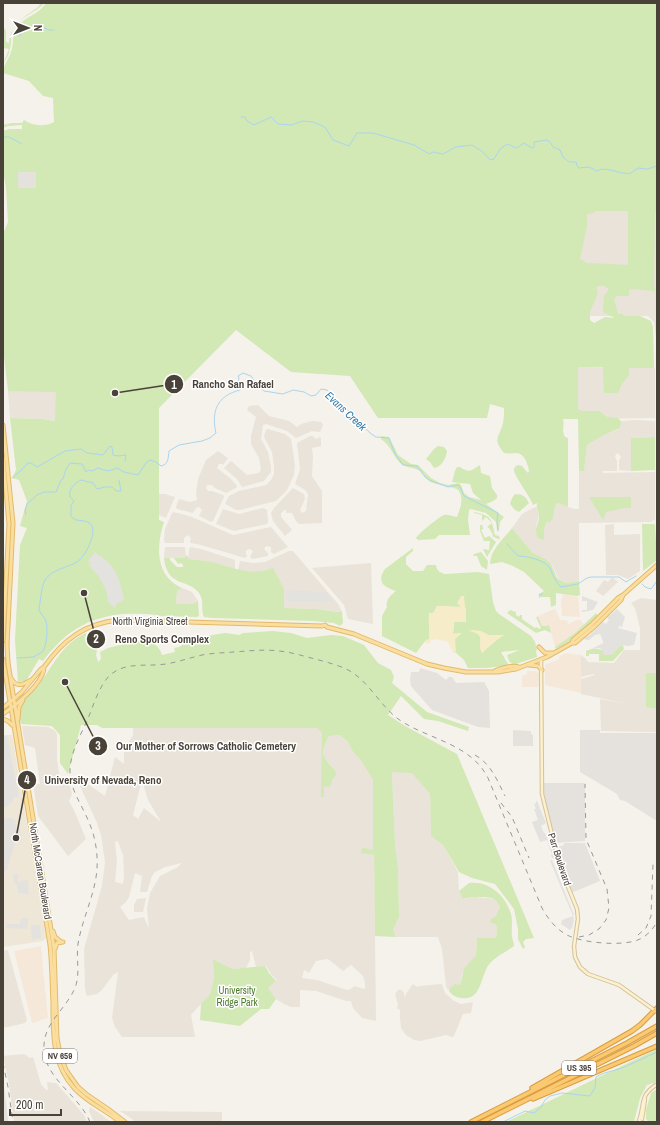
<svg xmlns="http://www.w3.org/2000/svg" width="660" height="1125" viewBox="0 0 660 1125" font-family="'Archivo Narrow',sans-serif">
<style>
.residential{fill:#e9e3d9;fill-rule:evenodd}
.commercial{fill:#f5e8d8}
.industrial{fill:#e5e1dc}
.education{fill:#eee6d6}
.green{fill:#d2e8b5;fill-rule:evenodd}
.sand{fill:#f7ecc9}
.parking{fill:#e4e2df}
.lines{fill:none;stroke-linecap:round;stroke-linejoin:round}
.stream{stroke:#aad5ef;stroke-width:1}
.secondary-casing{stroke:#d3c39c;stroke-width:4.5}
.primary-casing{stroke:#e1bb6d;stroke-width:5}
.highway-casing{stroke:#da9d40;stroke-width:5.5}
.secondary{stroke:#fdf0cd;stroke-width:2.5}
.primary{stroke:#fbde9e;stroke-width:3}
.highway{stroke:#fac971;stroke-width:3.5}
.rail{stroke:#999;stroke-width:1;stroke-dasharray:5 5;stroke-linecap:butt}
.labels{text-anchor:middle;stroke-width:3;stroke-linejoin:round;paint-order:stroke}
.shield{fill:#fff;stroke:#807b74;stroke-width:1}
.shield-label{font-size:9px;font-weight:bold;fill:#494239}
.street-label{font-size:10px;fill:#494239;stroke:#fff}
.park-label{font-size:10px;fill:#4c7a2d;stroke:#fff}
.water-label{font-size:11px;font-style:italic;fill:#327bab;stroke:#fff}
.leader{fill:none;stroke:#494239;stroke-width:1.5}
.callout-dot{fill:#494239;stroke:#fff;stroke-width:1.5}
.mark-label{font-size:12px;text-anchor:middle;font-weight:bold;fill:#fff}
.callout-label{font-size:11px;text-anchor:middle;font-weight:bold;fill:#494239;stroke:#fff;stroke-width:3;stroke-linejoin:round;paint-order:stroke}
</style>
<rect width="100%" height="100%" fill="#f5f2eb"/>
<path class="residential" d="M576 211H628V263L655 211H657V344L654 322 648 316H577Z
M578 367 655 368V418L578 419Z
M8 391H56V421L42 419 10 418Z
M258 405 269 416 289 421 297 427 301 424 312 421 321 422 323 425 320 432 312 431 296 438 287 431 266 424 263 425 261 439 268 452 271 467V472L264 481 242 487 237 479 224 468 231 461 247 475 259 473 261 469 259 458 251 444V436L256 417 247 410 249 406Z
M636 420 655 421V437L631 438V471L619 470V461L621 457 618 453 616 454 615 457 617 461V471H603V473L655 472V519L651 522 579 523V581L566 583 558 578 552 565 546 559 533 553 512 528 522 514 533 508 537 507 539 515 536 527V532L544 529 547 521 553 513 555 506 558 503 574 509H579V471H584L587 445 604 435 619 429 621 421Z
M268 429 285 434 291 439 295 465 294 475 287 490 276 501 240 510H236L225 504 229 496 239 491 266 485 271 480 274 474V467L272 452 264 437 266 430Z
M310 436H313L316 439 320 437 321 439V446L312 448 313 456 312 476 322 491V523L299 524 296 521 292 513H286V509L281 513V517L292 530 285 536 273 521 271 513 274 508 293 488 304 494 305 499 300 510 302 513 306 511 308 494 305 490 295 484 300 469 297 443Z
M218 451 228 458 223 465 222 464H219L217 468 231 479 237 486 236 488 226 493 215 488 212 485H207L206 488 208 491H212L223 495 224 497 213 521 211 522 199 516 202 510 199 507 196 508 193 513 177 509 176 507 179 499 190 502 197 500 196 493 198 479 206 460Z
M159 494H165L175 497 166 518 159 515Z
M263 508 267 510 268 522 267 524 234 531 216 524 223 509 239 514Z
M174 512 192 517 233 535 271 527 288 547 274 554 271 552V547L266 546 264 549 268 553V556L252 559 250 557 253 551 250 549 246 550V554L247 556 245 558 201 545 191 543 190 542 191 538 188 535 184 538V543H165L164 540 165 529 172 513Z
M614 524V535L640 534V571L628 579 618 575H606L605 525Z
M165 547H185L186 558H164Z
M190 547 201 549 235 560V569L207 561 188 559 189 550Z
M289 551H293L338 604 342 612 316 609 284 608 266 570 257 572 238 570 240 561 253 563 265 562Z
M371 563 373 624 348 619 344 605 312 568Z
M612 577 618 582 603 596 596 591 604 580 608 582Z
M182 588 192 592 198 601 193 604H176L177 591Z
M641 598 657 600V673H646V707L657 709V732L601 731 600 699 628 704 581 694V679L595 675 594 674 580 677 581 655 585 658 588 662 614 663 624 650H640V628L635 608 631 603Z
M22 726 48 727 54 730 57 734V759L60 781 67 782 70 786 72 794 69 801 74 810 86 839 68 856 38 816 33 784H40L35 748 25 745Z
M243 727 317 728 322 733V797H324V786L337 773 324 758 323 746 329 736 340 735 348 742 353 752 360 759 373 780V850L361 852 374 855 376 1021 362 1018 353 1008 351 1001H346L316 991 300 990V1007H291L284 1004 276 999 268 988 277 980 271 974 266 966 256 967 252 951 250 952V960L246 968 233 969 213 959 214 978 210 994 191 1015 195 1037H122L115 1027 112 1018 118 972 113 975 102 990 97 994 87 996 85 989 84 949 102 886 105 862 101 835 97 823 80 786 83 781 105 796 115 757 124 764V751L133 735V728ZM142 780 148 800 160 820V821L144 808 138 819 133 815ZM118 841 122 853H123L124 876 123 884 115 882 117 861 115 842ZM181 863 178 867 160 876 150 893 147 909 149 929 144 917 129 920 120 907 126 902 129 897 135 873 142 876 140 892H147L152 876 155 872 165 867ZM328 959 343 971 351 965 363 976 365 983V989L354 986 351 989 347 990 317 980 302 978 304 970 309 973 316 961Z
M392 771 412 772 430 794 431 836 443 845 458 872 459 891 463 899 475 897 494 899 498 903 500 907 499 912 491 923 495 924 497 927 496 938H477L476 955 462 974 460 985 453 987 448 990 446 986 442 949 438 937H396L393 930 399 917 398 868 395 844Z
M146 898 143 912H134V905L137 899Z
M8 950 27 1020 25 1023 3 1028V951Z
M413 984 417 987 419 986 442 984 445 993 454 1001 461 1004 473 1002 471 1013 463 1014 454 1036 452 1037 446 1035 420 1041 414 1040 406 1035 401 1028 400 1018V1010L397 1008 398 1005 395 994 398 990H402L404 993V997Z
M24 1054 30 1058 33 1057 41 1084 46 1090 48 1089 47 1082 56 1083 84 1115 87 1122H14L9 1084 3 1056Z
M90 1107 99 1113 111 1122H94L89 1111Z
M120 1111 222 1112V1122H135L132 1119Z"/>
<path class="commercial" d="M563 594 578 597 580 617 562 616 561 601Z
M554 609 556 610 560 620H567L568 624 577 620H581L584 625 575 633 555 647 549 625 542 628 536 617Z
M565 653 581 655V693L545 685V665L559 659V657Z
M527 671H536L539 674 538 687H522V676L527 674Z
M41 946 48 1018 32 1023 14 951Z"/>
<path class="industrial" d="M18 172H36V188H18Z
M420 668 437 673 446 680 449 677H452L456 683 484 682 489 691 490 728 478 727 432 710 416 692 411 686 410 680 411 672H419Z
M513 730 531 731V734L533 735V746H513Z
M580 730H600V733H657V850V821L625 801 620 800 617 794 580 772Z
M542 783H585V841L554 843 543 800Z
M564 843H585L600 881 571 893 560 867 555 848 564 845Z
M3 1078 8 1119V1122H3Z"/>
<path class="education" d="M3 735H12L46 938 43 941 3 947Z"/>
<path class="green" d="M41 3H44C36 13 21 16 14 27 10 34 12 42 10 49 9 55 6 59 3 64L9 49 3 48V27C8 30 5 36 6 42L9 43C11 23 23 18 38 7Z
M46 3H657V211H655L654 283 655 291 631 289 629 290V296H617L614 299 618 314H622L624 316H640L651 321 653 327 654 368H629V375L622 384 618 393H604L603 367H578V409L582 411H599L607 417 618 418 621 421 620 428 604 435 587 445 584 471H579L578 419H563C565 426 561 429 565 437L568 438V507L558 503 555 506 553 518 550 522 547 521 544 529V540L538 538C533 526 539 527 539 516 539 511 536 508 537 503L533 505C530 496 514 476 514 470 514 467 516 466 518 465L522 466 528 473 529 471C528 465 525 454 517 453 513 453 509 454 504 453 494 441 497 439 502 427 504 420 504 414 504 408L490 404 487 418H378L350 376 291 372 236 330 159 408V520L164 522C156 546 155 576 182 588L177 591 176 604H193L198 601 199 616 197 617 160 616 158 615C144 614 129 613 115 615 82 620 62 636 43 661L39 659 26 681 18 682 15 640 20 545 27 528 20 526 27 501 19 480 12 478 16 470 10 418 42 419 55 421 56 392 8 391 3 348V234L8 222 6 188 3 170V131L9 129H22V125L8 126 3 128V125L12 123H22L24 120C33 126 44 127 54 122L53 98 43 96 29 81 3 73C3 65 9 59 11 52 14 45 12 37 15 30 22 17 39 15 46 3ZM18 172H36V188H18ZM595 211H628V265L587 263 580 259 587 226V214L594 213ZM599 286H604L609 289 604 296 603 312 615 318 605 317 594 323 590 320V312L598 293 596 287Z
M381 436 389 437 398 455 411 464 418 465 431 478 440 483 448 485 459 483 461 485 464 493 469 497 481 500 473 493 470 484 452 482 455 471 457 467H460C471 474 471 470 480 465L481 473 490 476 492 488 497 495V498L493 501 486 504 504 517 500 522 499 530H497L496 522 486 513 471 509 469 510 468 520 470 535H439L435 539 418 540 416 538C418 534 440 516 444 515 448 514 453 517 457 517 460 509 464 500 459 491 457 487 437 485 431 482 426 480 424 474 420 471 414 467 405 468 400 463 392 454 391 446 381 439Z
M655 437V470L631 471V438Z
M438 446 444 447 447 451C446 458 442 467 434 468L430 462 426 459 434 449Z
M515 494C523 494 526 497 529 503L519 512 515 510 510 504 512 498Z
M589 497H631V508H625L606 512 603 520Z
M474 512C493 516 491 519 495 535L499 536 500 539H498L492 536 493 535 489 528 487 527 492 523 486 517 482 521V515L474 513Z
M642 524H654L655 525 657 560 643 571Z
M480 525H483L482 527 484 528 481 530 485 538 489 536 496 542 487 557 483 549 489 550 490 541H484L480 531Z
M512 528 533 553 546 559 551 564 557 578 562 581 566 583 579 581 580 595 577 596 556 593V605L551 607 550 597H540L539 599V594L544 591 524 572 513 566 502 562 490 564C491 548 504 539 512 528Z
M413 548V551L406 557V564L413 571H423L427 565H436C437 571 439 572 445 574L478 572 489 574 493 602 496 611 499 614 531 636 535 642 537 651H536L537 657 513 665 509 661 507 655 520 650 501 652 508 664 507 666 485 668H468L464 660 455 652V639L461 633 453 634 454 622H466L463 596 462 607 437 606 429 628 430 633 429 639 425 641 416 653 382 636V616L387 607C385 600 391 595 396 591 384 587 376 582 385 569Z
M481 552 488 561 487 570 481 566 477 556H473L474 554Z
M186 555 188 557V559C195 560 201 560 207 561 231 566 248 577 273 568L284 589V608L316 609 339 612 342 611 343 623 340 626 334 623 313 621 213 618 204 617C200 609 205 601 199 593 188 578 167 588 164 558H170V560L177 567H183V565L181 563 178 564 174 558H185Z
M510 610 516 612V615L519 617 520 615H522V619L535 628 536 627 540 629 541 628 536 617H538L542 626H546L549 625 551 633 545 630 536 633 507 613Z
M596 613 598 616C586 628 572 643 555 649V647L575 633Z
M273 631 291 633 307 638 331 635 343 636 364 645 378 663 391 670 394 677 392 683 427 712 469 727 468 731 438 721 424 719 401 696 388 715 405 726 457 754 534 938 526 939 523 942 525 947 523 949 518 939V929L514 909 495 884 472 878 459 872 443 845 431 836 430 794 412 773 392 772 395 844 398 868 399 917 393 930 396 937 375 936 374 855 361 853 362 848 373 850V780L360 759 353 752 348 742 340 735 329 736C318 755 324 758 337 773L332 780 330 787 324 786V797H321L322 733 317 728H102L97 725H81L68 774 60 763V735L52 726 21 724C19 718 19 712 21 706 24 698 34 692 39 685 53 665 63 643 86 633L98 646 96 655 98 662 101 659 100 652 108 648 140 640 155 644 160 650 162 655 175 652 174 648 179 647 186 643 200 637 225 633 239 635 243 633Z
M623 645 624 649 613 661H599V654H589V656H586V651C597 646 602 650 611 655L620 646Z
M646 673H657V709L646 707Z
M469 883C489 880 506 896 511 914 513 921 511 929 512 936 512 940 514 942 514 946 507 951 497 956 491 962 480 973 483 1001 462 998 456 998 452 995 449 991L451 986 453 987 454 984 460 985 464 969 476 955 477 938H496L497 927 495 924 491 923 490 920 496 916 500 907C498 904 497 901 494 899 487 896 469 897 463 899L459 891Z
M213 959 233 969 265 966 269 973 276 981 268 988 276 999 269 1009H261L240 1026 200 1020 201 1004 210 994 214 978Z
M657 1049V1082L647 1085 640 1098 634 1122H506Z
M657 1089V1122H649L646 1119V1110L651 1093Z"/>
<path class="sand" d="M461 596H464L465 607 466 608V622H454L453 634 462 633 455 639 456 650 454 654 448 642 436 639 431 640 429 644 425 643V641L429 639C430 631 428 621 429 613H433L437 606 461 607 457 603Z
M472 630 481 631 489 635H504L497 640 482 653C476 642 488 635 469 631Z"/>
<path class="parking" d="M95 552 100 557 101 556 109 563 116 573 120 583 124 599 121 602 117 603 115 608 108 602 106 590 99 577 91 568 92 567 89 566 91 564 88 561Z
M287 590 324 592V593L326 592 330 597 331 602 287 601 285 599Z
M582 596 598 602 593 610 582 612V610H587V601H582Z
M617 609 625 617 622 627 619 626 618 628 637 633 634 645 628 646 623 645 620 646 611 655H604L603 651 600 648 591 649 603 643V641L600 634 595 635 589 640H586L584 638 590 635 603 622 606 624 609 620 607 618Z
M3 736H7L19 797H14L13 801 7 807 3 808Z
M536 801H537L546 823 541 826 544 833H545L555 857 552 858 551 855 552 854 547 840 540 842 532 822 538 820 534 809H536L534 804 536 803Z
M5 818H12L15 820 16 828H19L22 840 15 843 7 870 3 872V820Z
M552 860 574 915 573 916 574 919H573L574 920 572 928 570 930 561 924 562 920 573 916 550 861Z
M13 874H18V882L28 880 29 894 18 893 17 884H14Z
M23 918H28V926L27 929 6 928V924H20L21 919Z
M32 925H40L41 938 32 940 31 926Z"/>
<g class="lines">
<path class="stream" d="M39 29 45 28 49 30H54
M3 32H4
M19 36 26 28H38
M241 117H245L247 121 254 125 271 117 278 124 292 125 302 121 313 122 325 127 333 140 349 146 357 133H373L414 145 429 154 433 152 443 154 456 147 472 145 483 152 490 160 494 159 500 149 507 144 517 148 524 143 532 148 534 147V142L547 140 550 142 553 147 560 150 563 157 569 162H576L577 166 579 168 589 167 597 171C605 165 623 176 631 173 632 172 638 168 639 168L646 169
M3 137H9L22 144
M647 169 657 166
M12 478C18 473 23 469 28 463H31L37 467 65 451 81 449 87 453 103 455 110 446 112 447 113 455 118 456 126 455 125 461
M25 515 26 514 25 510 27 504 37 495 44 492H56L61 480 63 479 66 469 70 463 82 464 86 472 88 470 92 471 98 468C107 471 108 472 117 468L124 472 138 475 146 463 150 460 156 462 161 466C169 464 168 458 169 451L179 445 202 441 210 438 216 433C211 411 217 396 240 390L242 386 238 382 239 378 238 376 243 373 251 376 257 385 264 391 283 394 293 390 304 392 311 396 316 395 321 389 327 390 357 419 370 433 376 437 389 438 395 454 403 465 417 466 425 477 431 481 448 487 458 485 460 487 464 496 498 513 497 521 498 531
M507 544 518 556C527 556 545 560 550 568 553 575 555 581 561 587L578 584 587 578 591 577H619L626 582 636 576
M642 584 645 587 651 589 657 581
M539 595 542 594
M17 658 34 657C37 654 40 654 42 652 47 648 48 627 46 621 44 616 39 613 39 608 41 599 41 588 45 580 52 569 67 568 77 562 85 557 96 535 92 526 87 517 75 524 71 516V506L74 501 70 497C68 489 75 483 81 480L93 483 97 489 105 487H112L116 491H121L119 480
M503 1122 525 1111 534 1113 541 1107 545 1100 550 1096 562 1093 590 1096 595 1088 596 1077C604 1072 614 1071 622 1068 634 1063 646 1057 657 1052"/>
<g class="secondary-casing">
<path id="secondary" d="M541 659 542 794 560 867 577 909 578 919 574 946 575 957 580 967 588 974 619 985 657 1012
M642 1119 645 1099
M642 1122 639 1121C645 1105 639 1096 656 1085"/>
</g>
<g class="primary-casing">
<path id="primary" d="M3 425 13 523 7 645 8 663 54 948 57 1038 60 1054 66 1070 78 1087 86 1094 108 1109 125 1122
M3 458 9 524 3 641
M572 643 573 640 591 625 618 598 623 595
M539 647 545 653H554
M3 659 50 945C52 964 52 983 53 1003 53 1034 52 1065 75 1089 88 1103 106 1110 120 1122
M529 665 538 666 542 670
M495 671C500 668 513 665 519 667
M11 678C16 688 23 685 31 680
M3 708 21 693 41 669 44 667C63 640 85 623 119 620L322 626 325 625 327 627 354 634 427 664 444 668 466 672H498L516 669 547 657 572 643H575L595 626 621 600 623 595 657 565
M3 714C15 706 44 683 44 667
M3 719 8 721 12 725
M18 719 19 707 23 700
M53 931 55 937 60 941
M55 949 57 943 63 942"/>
</g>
<g class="highway-casing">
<path id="highway" d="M532 1088 632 1031 640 1025 657 1008
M533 1099 657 1046
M471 1122 627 1043 657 1026
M482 1122 634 1046 657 1033"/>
</g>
<use href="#secondary" class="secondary"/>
<use href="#primary" class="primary"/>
<use href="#highway" class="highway"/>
<path class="rail" d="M475 755C491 764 497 780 505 796
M501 803 512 817 529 858
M638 935 646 928 651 916 653 864
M579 937 589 935 599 929 606 920 609 908 607 889 586 839 585 784
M3 1063 8 1087 13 1122
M90 1122C79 1095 46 1080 44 1050 42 1022 68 1009 76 985 80 972 76 958 78 944 82 919 95 895 97 869 98 852 95 835 88 820 81 803 69 788 70 769 71 752 80 736 87 721 93 707 98 688 109 676 125 661 146 667 166 664 178 662 189 658 202 655 212 653 223 653 233 652 249 651 264 649 279 651 291 652 303 656 315 659 326 662 339 665 350 671 372 684 382 711 406 724 434 740 472 746 488 778L542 908C548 919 556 929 567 935 582 943 624 947 640 939 647 936 653 929 657 922"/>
</g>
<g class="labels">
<g class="shield">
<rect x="43" y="1049" width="34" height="14" rx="3"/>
<rect x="562" y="1061" width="34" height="14" rx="3"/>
</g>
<g class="shield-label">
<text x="60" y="1059">NV 659</text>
<text x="579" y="1071">US 395</text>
</g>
<g class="street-label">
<text x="150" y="625">North Virginia Street</text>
<text transform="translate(560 859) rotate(72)" y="4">Parr Boulevard</text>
<text transform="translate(41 871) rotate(81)" y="4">North McCarran Boulevard</text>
</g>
<g class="park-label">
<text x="237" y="994">University<tspan x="237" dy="12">Ridge Park</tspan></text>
</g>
<g class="water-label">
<text transform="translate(346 411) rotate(43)" y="4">Evans Creek</text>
</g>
</g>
<path class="leader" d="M115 393L174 384M84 593L96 639M65 682L98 746M16 838L27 780"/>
<g class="callout-dot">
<circle cx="115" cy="393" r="4"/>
<circle cx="84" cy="593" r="4"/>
<circle cx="65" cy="682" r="4"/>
<circle cx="16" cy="838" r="4"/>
<circle cx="174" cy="384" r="10"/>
<circle cx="96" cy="639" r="10"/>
<circle cx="98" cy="746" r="10"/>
<circle cx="27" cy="780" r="10"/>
</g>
<g class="mark-label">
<text x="174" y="389">1</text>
<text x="96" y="643">2</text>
<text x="98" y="750">3</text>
<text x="27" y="784">4</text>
</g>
<g class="callout-label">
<text x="233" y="388">Rancho San Rafael</text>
<text x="162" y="643">Reno Sports Complex</text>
<text x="206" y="750">Our Mother of Sorrows Catholic Cemetery</text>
<text x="103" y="784">University of Nevada, Reno</text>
</g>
<rect width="660" height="1125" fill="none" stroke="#494239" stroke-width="8"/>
<g transform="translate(28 28) rotate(90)" stroke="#ffffff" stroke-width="3" paint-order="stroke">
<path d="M0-3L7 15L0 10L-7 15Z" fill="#494239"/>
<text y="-6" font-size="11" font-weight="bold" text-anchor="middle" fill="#494239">N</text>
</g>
<path d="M10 1109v6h51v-6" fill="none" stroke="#494239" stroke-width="2"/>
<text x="16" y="1109" font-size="12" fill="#494239" stroke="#ffffff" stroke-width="3" paint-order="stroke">200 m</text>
</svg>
